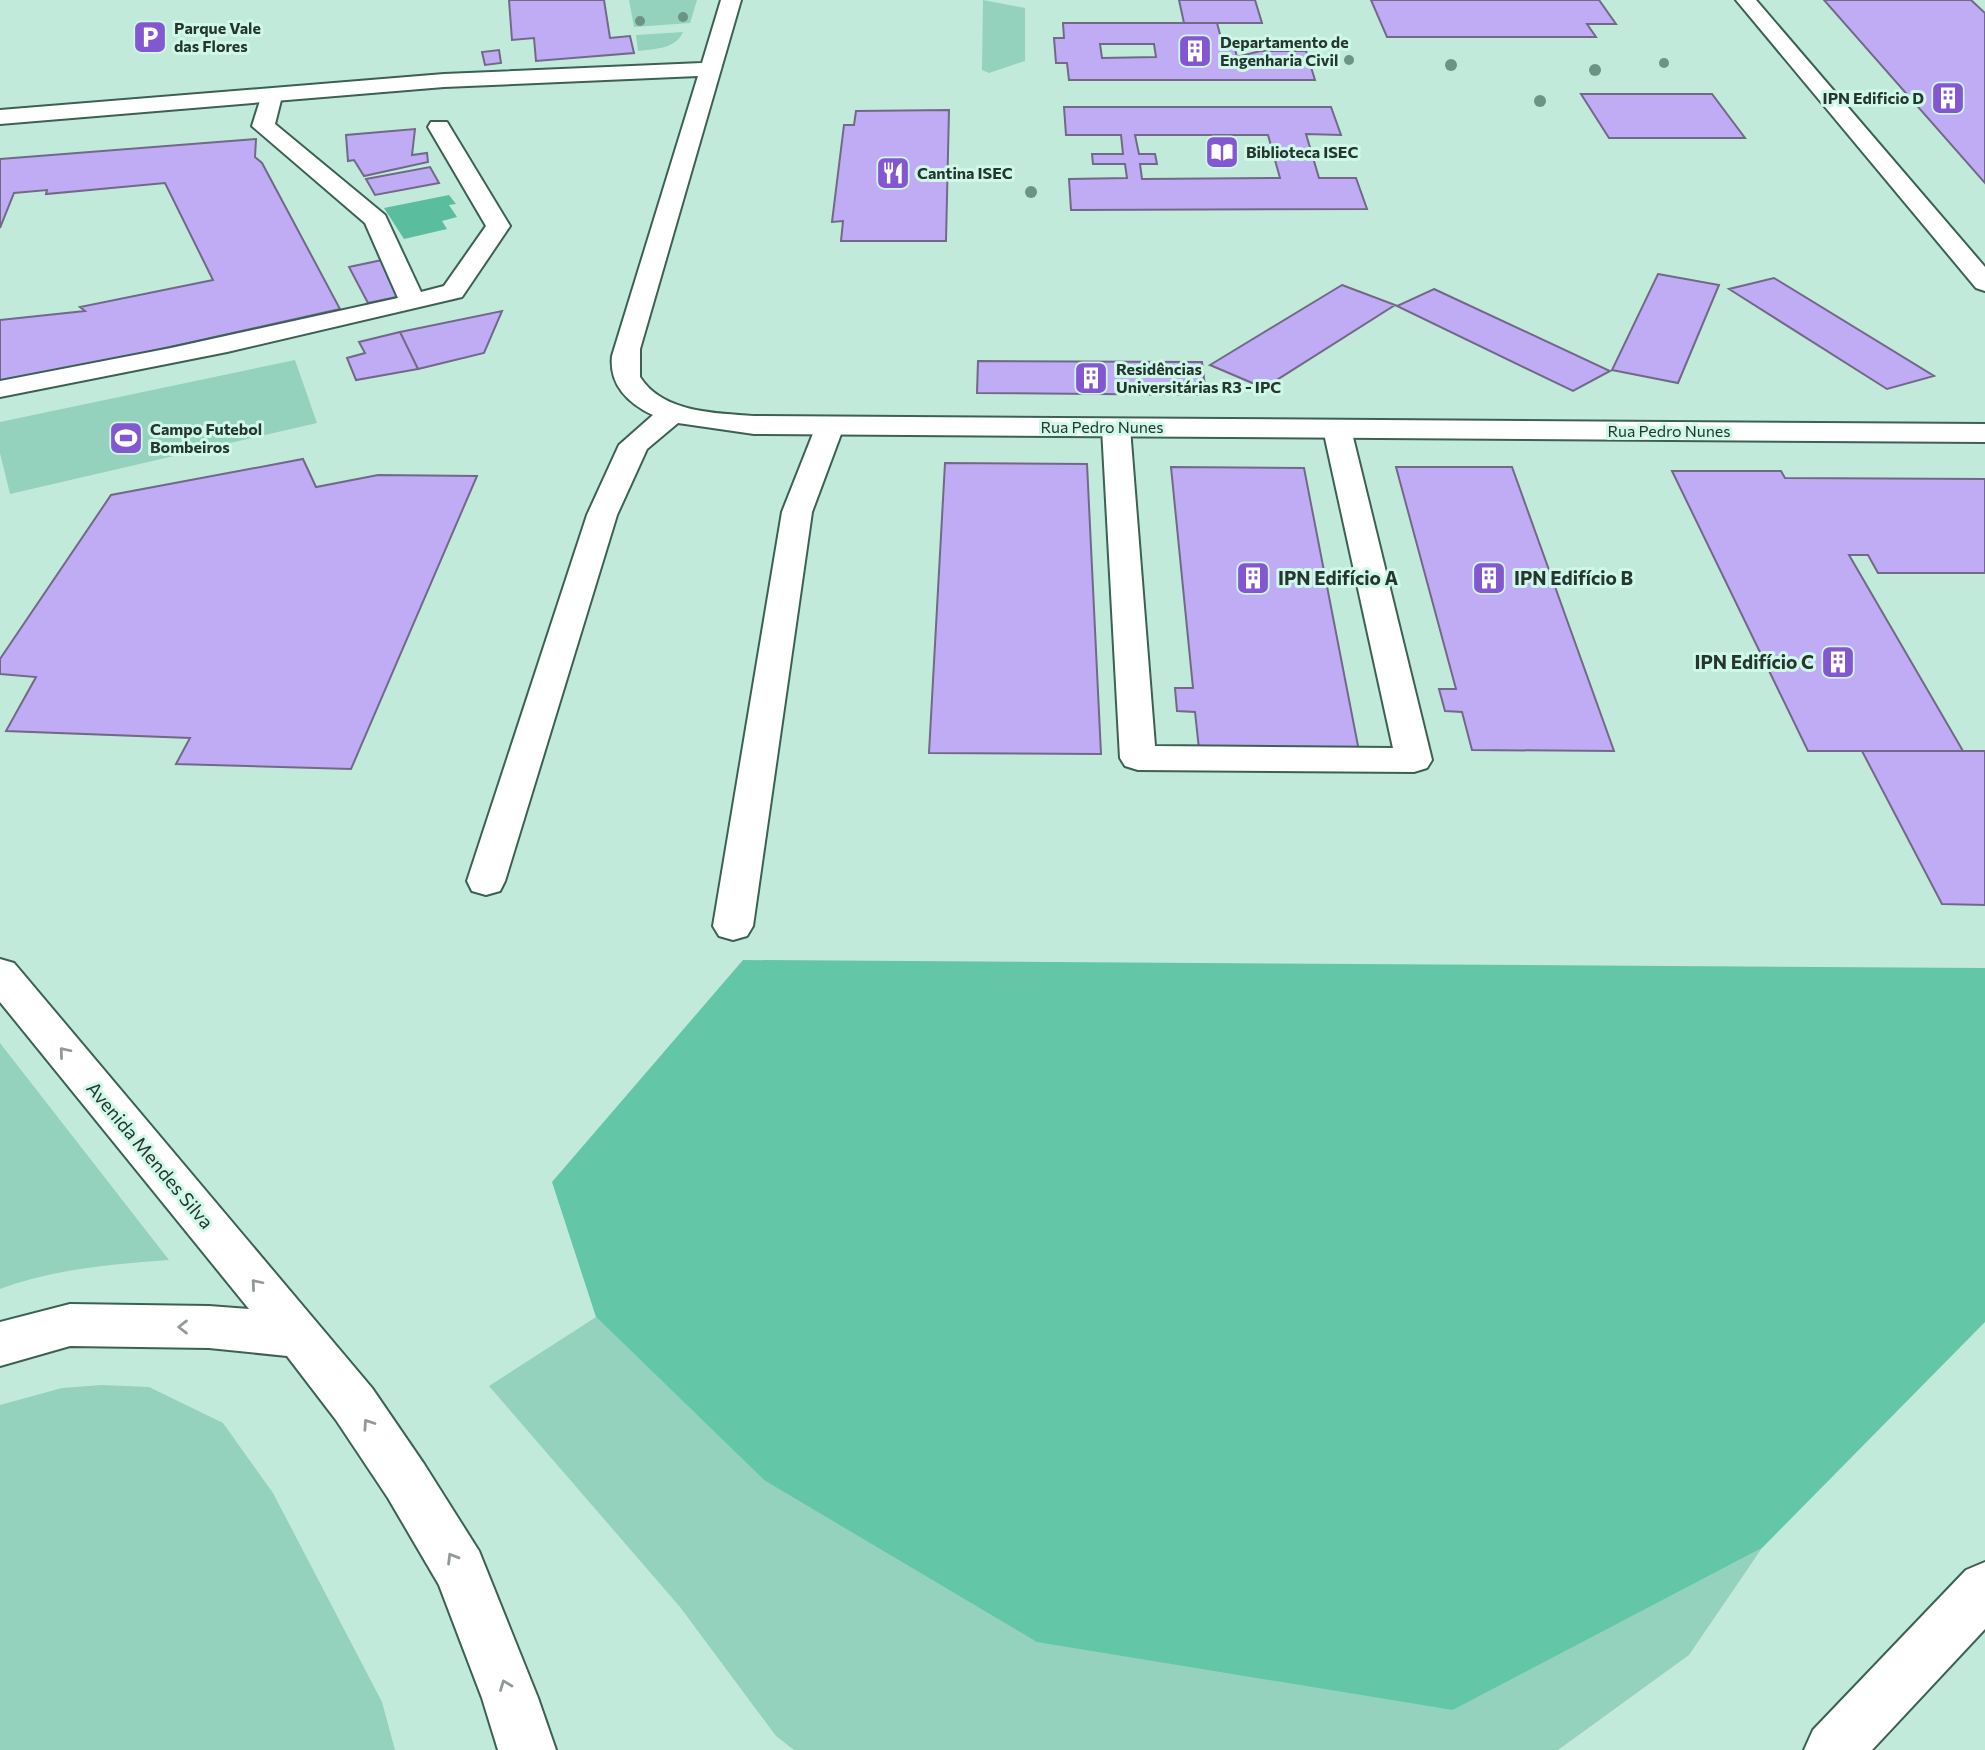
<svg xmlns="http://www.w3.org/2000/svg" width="1985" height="1750" viewBox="0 0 1985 1750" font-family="Commissioner,sans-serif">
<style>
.green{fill:#94d2bd}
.forest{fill:#63c6a7}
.water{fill:#59bd9e}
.building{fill:#c0acf5;stroke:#716987;stroke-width:2;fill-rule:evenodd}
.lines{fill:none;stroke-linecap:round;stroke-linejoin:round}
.service-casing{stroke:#3c6054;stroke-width:4}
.minor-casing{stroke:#3c6054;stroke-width:4}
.tertiary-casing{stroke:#3c6054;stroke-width:4}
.primary-casing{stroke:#3c6054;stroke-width:4}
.service{fill:#fff;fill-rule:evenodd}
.minor{fill:#fff;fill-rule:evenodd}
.tertiary{fill:#fff;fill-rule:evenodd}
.primary{fill:#fff;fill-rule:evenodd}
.tree{fill:#6b9486}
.oneway{stroke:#929a97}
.labels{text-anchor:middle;stroke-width:6;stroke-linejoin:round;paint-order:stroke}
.far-poi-label{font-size:16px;font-weight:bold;fill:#25352f;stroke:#cff8e9;text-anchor:start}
.far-street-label{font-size:16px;fill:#25352f;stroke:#cff8e9}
.poi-label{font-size:19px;font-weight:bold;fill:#25352f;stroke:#cff8e9;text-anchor:start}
.street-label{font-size:19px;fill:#25352f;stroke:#cff8e9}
</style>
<rect width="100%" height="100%" fill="#c2eadb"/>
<path class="green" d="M629 0H697L690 23 634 27Z
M983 0 1025 8V61L989 73 982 70Z
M683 32C676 49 654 49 638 51L636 35Z
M295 360 317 423 10 494 0 453V422Z
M0 1043 169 1260C112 1264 54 1269 0 1289Z
M596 1317 764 1480 1453 1710 1762 1548 1689 1655 1558 1750H794L776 1736 680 1607 489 1386Z
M101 1385 149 1387 223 1423 273 1493 382 1702 395 1750H0V1405L62 1388Z"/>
<path class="forest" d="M743 960 1985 968V1322L1762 1548 1453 1710 1037 1642 764 1480 596 1317 552 1182Z"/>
<path class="water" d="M449 195 456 204 449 205 457 217 442 221 447 229 404 239 384 208Z"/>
<path class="building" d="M509 0H604L610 38 630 36 634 53 536 61 534 38 512 40Z
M1179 0H1255L1262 23H1184Z
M1371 0H1599L1616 24H1587L1596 37H1387Z
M1824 0H1971L1985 13V183Z
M1063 23H1217L1221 38H1232L1237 57 1260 51H1306L1315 80H1069L1067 63H1056L1054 38H1064ZM1100 44H1154L1156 57 1102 58Z
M499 50 501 63 485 65 482 52Z
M1581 94H1712L1745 138H1609Z
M1064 107H1331L1341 135 1306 134 1319 178H1356L1367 209 1071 210 1069 179 1127 178 1125 164H1093L1092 154H1123L1121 135H1066ZM1135 135H1268L1280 178 1142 179 1140 164H1157L1155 154H1139Z
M949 110 946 241H841L843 221 832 222 844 125H854L856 111Z
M415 129 412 155 427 153 428 162 364 176 354 160 348 161 346 135Z
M256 139 255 157 262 163 340 309 0 385V320L85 311 80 307 213 280 165 183 46 194 47 190 14 193 0 228V159Z
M430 167 439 183 375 195 366 179Z
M387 259 406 295 368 303 349 267Z
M1658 274 1719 285 1678 383 1612 370Z
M1774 278 1934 376 1887 389 1729 289Z
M1342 285 1395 305 1264 388 1210 365Z
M1434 289 1610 371 1573 391 1397 306Z
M502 311 484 353 418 369 400 332Z
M400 332 418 369 356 380 347 358 365 353 359 342Z
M978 361 1202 362 1206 395 977 393Z
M303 459 316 487 378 475 477 476 351 769 176 764 190 738 6 731 36 677 0 674V659L111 495Z
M945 463 1087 464 1101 754 929 753Z
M1171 467 1304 468 1359 751 1199 749 1195 712 1177 711 1175 688H1193Z
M1396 467H1512L1614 751 1472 750 1462 712 1445 711 1439 689H1456Z
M1672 471H1781L1785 478 1985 479V573H1878L1868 555H1849L1963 751H1808Z
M1862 751H1985V905L1942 904Z"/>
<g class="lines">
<g class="service-casing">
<path id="service" d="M271 90 279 91 282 96 275 124 385 215 421 292 444 286 486 226 428 127 431 122H447L510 226 462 297 227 352 0 397V381L171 348 398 298 365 223 252 126 263 91Z
M830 417 840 420 844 426 812 512 753 926 747 936 733 940 719 936 713 926 782 512 816 426 820 420Z
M1116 419 1126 422 1130 428 1155 746 1393 748 1323 429 1327 423 1337 420 1347 423 1351 429 1432 760 1427 768 1414 772 1138 770 1125 766 1120 758 1102 428 1106 422Z"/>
</g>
<g class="minor-casing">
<path id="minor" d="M721 0H741L640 349V377C663 413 715 413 754 416L1985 424V442L754 434 678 423 647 449 617 515 505 881 500 891 486 895 472 891 467 881 587 515 619 445 653 415C628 403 609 385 612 356L698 76 444 87 0 124V110L444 74 702 63Z
M1736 0H1756L1985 267V291L1976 288Z"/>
</g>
<g class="tertiary-casing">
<path id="tertiary" d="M1985 1562V1629L1872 1750H1804L1813 1730 1966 1570Z"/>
</g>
<g class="primary-casing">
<path id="primary" d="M0 959 14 963 372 1388 424 1464 479 1551 538 1698 556 1750H498L482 1698 439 1585 388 1498 336 1420 287 1356 209 1348 70 1346 0 1366V1322L70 1304 209 1306 249 1309 0 1002Z"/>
</g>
<use href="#service" class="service"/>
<use href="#minor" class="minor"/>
<use href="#tertiary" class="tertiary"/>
<use href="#primary" class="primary"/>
</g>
<g class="tree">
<circle cx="683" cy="17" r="5"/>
<circle cx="640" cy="21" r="5"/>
<circle cx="1349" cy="60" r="5"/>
<circle cx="1664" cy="63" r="5"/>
<circle cx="1451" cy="65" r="6"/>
<circle cx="1595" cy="70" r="6"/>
<circle cx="1540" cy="101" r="6"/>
<circle cx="1031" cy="192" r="6"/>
</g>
<defs><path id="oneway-chevron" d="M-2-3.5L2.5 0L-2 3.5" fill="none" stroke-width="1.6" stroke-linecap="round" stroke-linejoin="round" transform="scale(1.75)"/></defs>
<g class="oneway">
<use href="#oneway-chevron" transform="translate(64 1052) rotate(-130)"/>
<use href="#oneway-chevron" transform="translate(256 1284) rotate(-130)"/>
<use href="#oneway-chevron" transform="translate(183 1327) rotate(-180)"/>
<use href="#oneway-chevron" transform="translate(368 1424) rotate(-124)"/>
<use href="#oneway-chevron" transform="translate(452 1558) rotate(-121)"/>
<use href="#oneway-chevron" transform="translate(505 1685) rotate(-111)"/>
</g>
<defs>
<g id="parking-square" transform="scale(1.75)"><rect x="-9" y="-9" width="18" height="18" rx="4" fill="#8257d0" stroke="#cff8e9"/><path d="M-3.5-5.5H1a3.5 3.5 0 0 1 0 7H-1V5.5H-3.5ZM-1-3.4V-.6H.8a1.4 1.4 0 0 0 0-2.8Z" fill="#fff"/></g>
<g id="building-square" transform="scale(1.75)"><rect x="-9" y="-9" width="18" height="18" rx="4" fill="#8257d0" stroke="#cff8e9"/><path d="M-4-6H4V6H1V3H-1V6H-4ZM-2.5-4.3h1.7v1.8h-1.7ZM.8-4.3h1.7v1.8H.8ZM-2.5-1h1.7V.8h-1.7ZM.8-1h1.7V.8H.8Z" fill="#fff"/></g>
<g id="library-square" transform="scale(1.75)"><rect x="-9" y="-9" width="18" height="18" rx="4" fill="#8257d0" stroke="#cff8e9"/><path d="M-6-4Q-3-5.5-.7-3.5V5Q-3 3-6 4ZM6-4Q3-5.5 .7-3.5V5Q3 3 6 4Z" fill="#fff"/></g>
<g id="restaurant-square" transform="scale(1.75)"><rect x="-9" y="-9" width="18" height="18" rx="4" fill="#8257d0" stroke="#cff8e9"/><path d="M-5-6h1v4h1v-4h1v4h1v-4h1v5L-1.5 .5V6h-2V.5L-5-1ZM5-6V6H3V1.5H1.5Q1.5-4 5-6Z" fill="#fff"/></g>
<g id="stadium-square" transform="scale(1.75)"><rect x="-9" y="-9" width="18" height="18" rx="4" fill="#8257d0" stroke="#cff8e9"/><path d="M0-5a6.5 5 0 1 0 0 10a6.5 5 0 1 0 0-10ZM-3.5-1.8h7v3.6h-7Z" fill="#fff"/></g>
</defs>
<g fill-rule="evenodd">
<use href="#parking-square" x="150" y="37"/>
<use href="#building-square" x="1195" y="51"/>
<use href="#building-square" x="1948" y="98"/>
<use href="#library-square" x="1222" y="152"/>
<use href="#restaurant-square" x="893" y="173"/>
<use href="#building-square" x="1091" y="378"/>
<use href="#stadium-square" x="126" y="438"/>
<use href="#building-square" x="1253" y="578"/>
<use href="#building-square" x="1489" y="578"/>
<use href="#building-square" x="1838" y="662"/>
</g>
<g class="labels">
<g class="far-poi-label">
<text x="174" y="34">Parque Vale<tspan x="174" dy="18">das Flores</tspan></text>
<text x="1220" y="48">Departamento de<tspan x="1220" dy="18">Engenharia Civil</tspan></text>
<text x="1924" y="104" text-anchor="end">IPN Edificio D</text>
<text x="1246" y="158">Biblioteca ISEC</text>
<text x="917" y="179">Cantina ISEC</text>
<text x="1116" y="375">Residências<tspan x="1116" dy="18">Universitárias R3 - IPC</tspan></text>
<text x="150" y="435">Campo Futebol<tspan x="150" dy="18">Bombeiros</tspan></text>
</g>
<g class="far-street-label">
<text x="1102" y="433">Rua Pedro Nunes</text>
<text x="1669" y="437">Rua Pedro Nunes</text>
</g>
<g class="poi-label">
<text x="1278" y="585">IPN Edifício A</text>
<text x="1514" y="585">IPN Edifício B</text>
<text x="1814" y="669" text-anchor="end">IPN Edifício C</text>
</g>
<g class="street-label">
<text transform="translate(150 1155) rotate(50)" y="7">Avenida Mendes Silva</text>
</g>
</g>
</svg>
